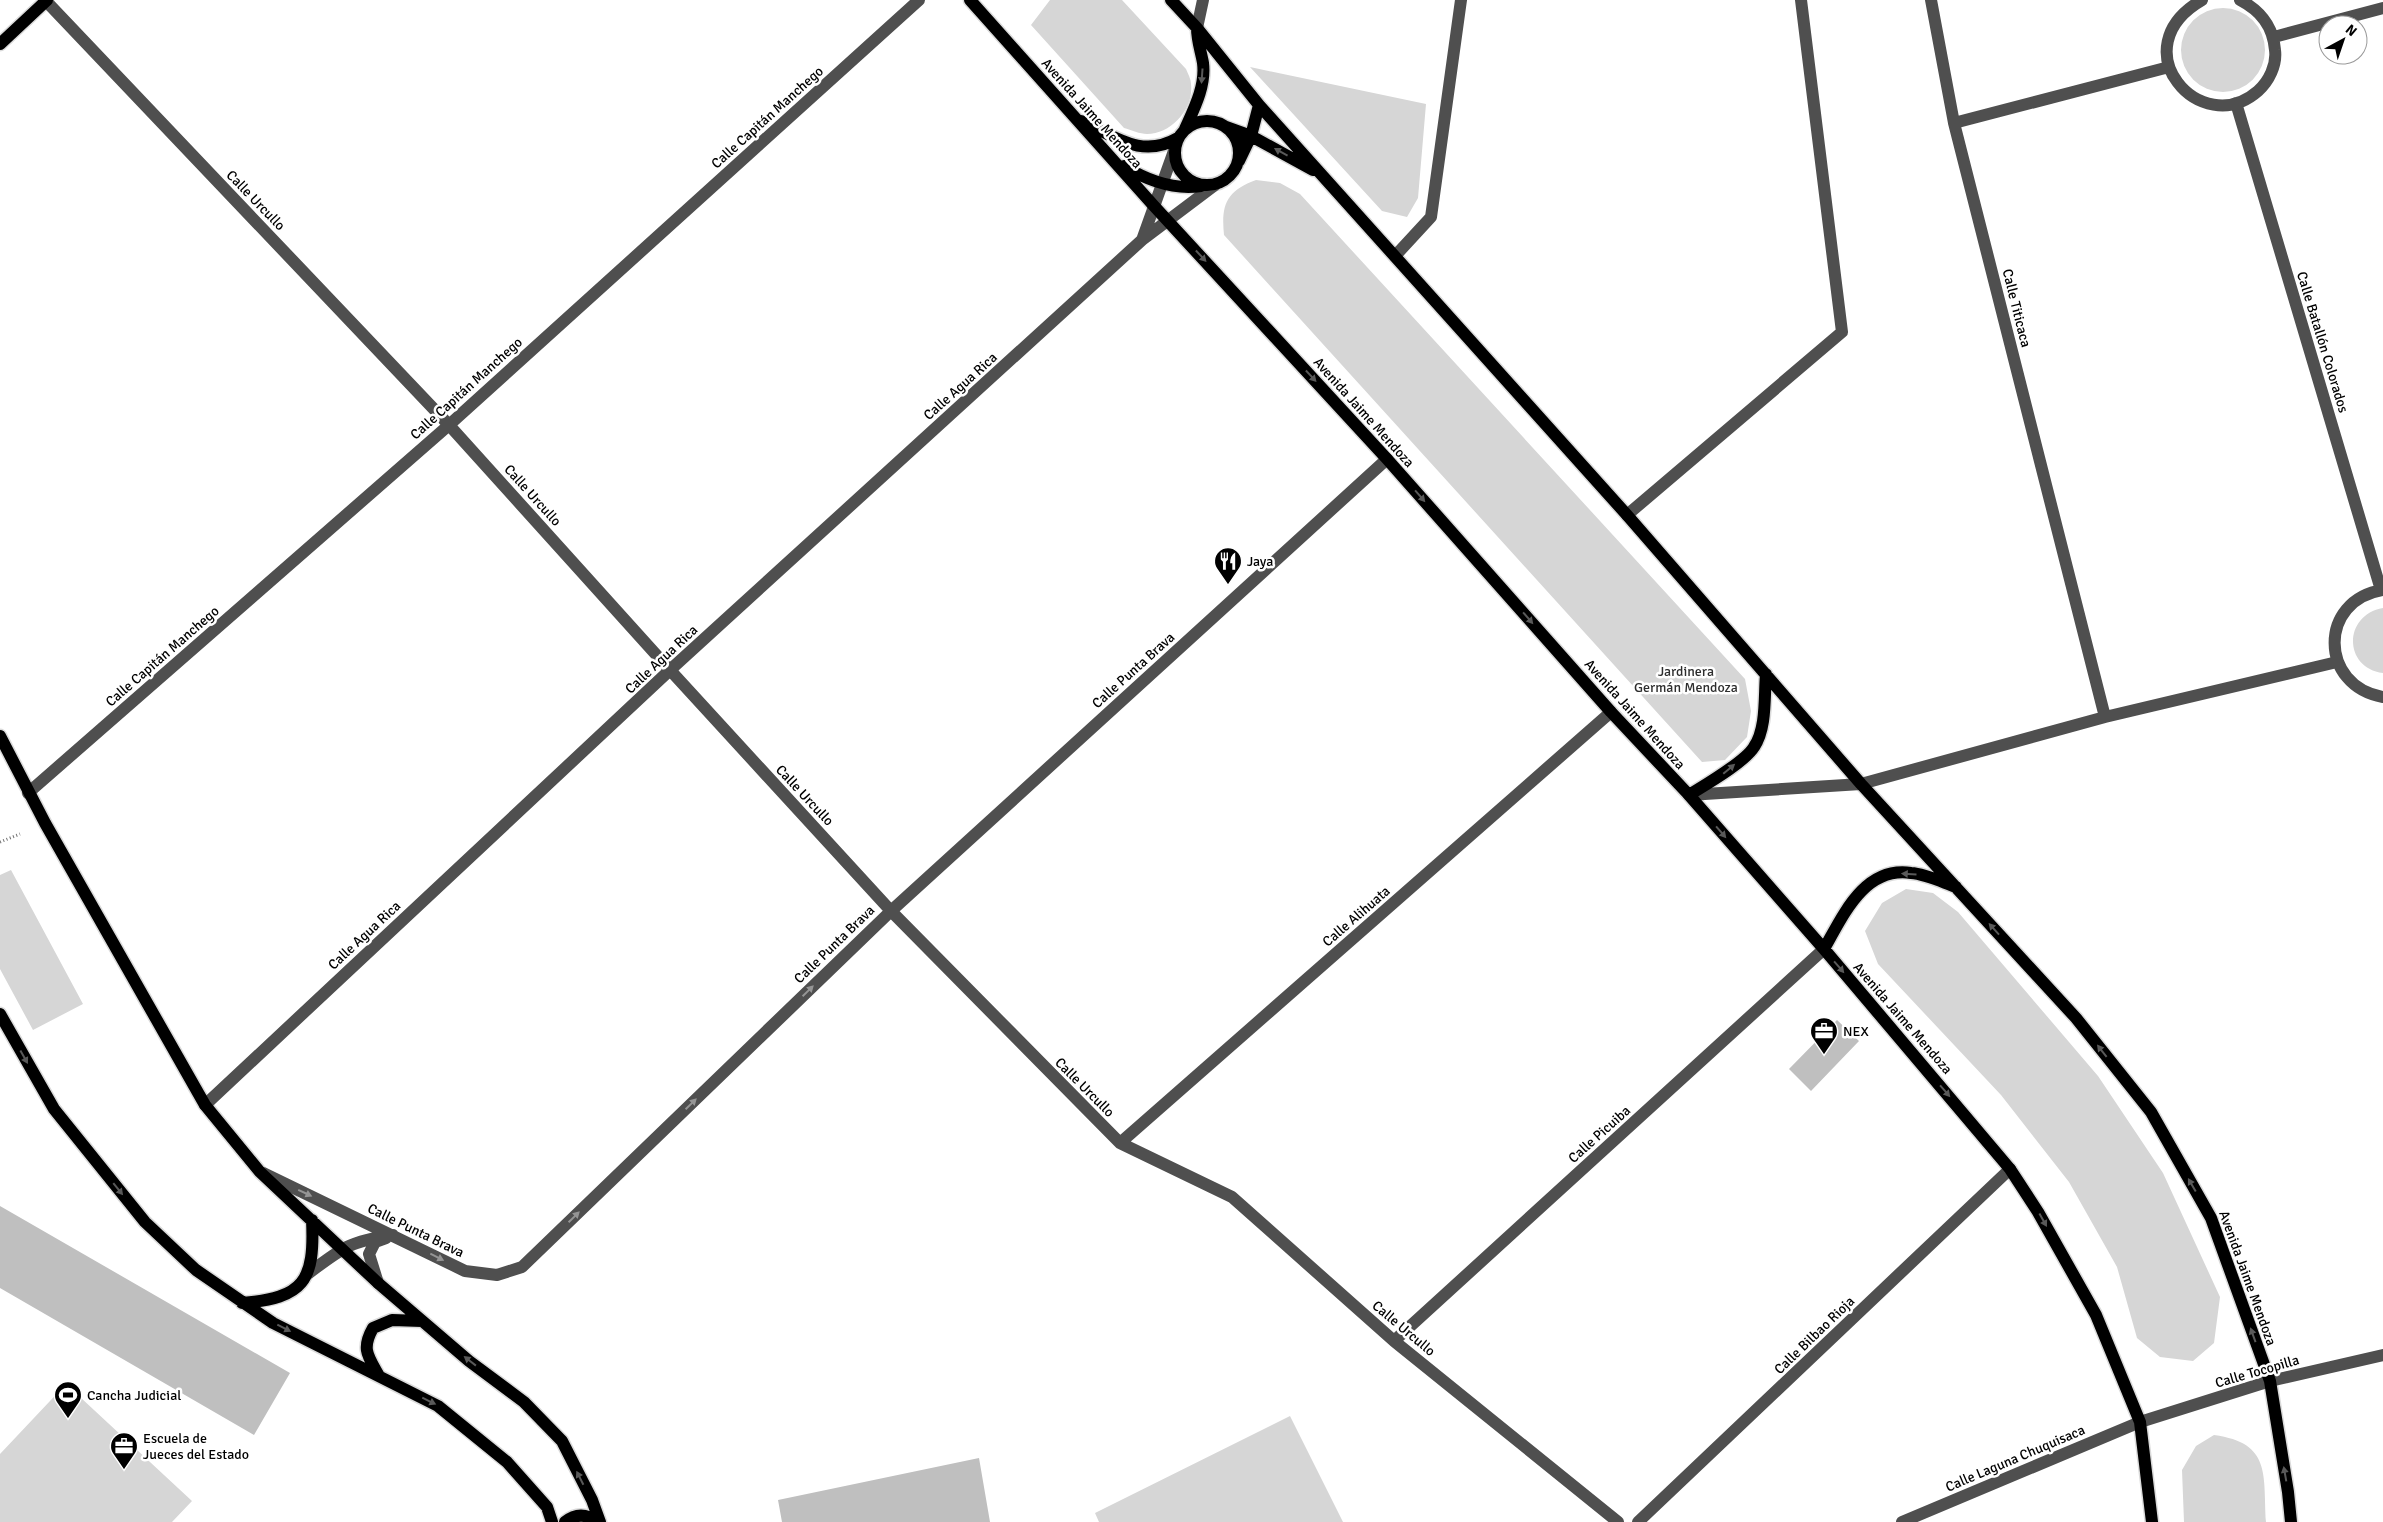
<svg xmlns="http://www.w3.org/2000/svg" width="2383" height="1522" viewBox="0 0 2383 1522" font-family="Signika,sans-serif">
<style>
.green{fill:#d6d6d6}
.building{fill:#bfbfbf}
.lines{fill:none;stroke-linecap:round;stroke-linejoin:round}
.major-casing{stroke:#dbdbdb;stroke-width:15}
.path{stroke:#717171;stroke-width:3;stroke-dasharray:1 2.5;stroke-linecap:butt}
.minor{stroke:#4f4f4f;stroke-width:12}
.major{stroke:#000;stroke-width:12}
.oneway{fill:#595959}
.oneway2{fill:#959595}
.labels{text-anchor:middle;stroke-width:5;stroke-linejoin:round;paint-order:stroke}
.street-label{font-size:14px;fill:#000;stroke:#fff}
.poi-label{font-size:14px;fill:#000;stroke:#fff;text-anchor:start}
.park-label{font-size:14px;fill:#2d2d2d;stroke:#fff}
</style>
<rect width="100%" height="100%" fill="#fff"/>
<path class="green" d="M1050 0H1122L1186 69C1188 74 1191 79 1191 84 1194 109 1171 134 1147 134 1140 134 1131 130 1124 128L1031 25Z
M2181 50a42 42 0 1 1 84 0a42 42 0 1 1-84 0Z
M1250 67 1426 104 1418 198 1407 217 1382 211Z
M1256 180 1280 183 1300 194 1745 679 1751 711 1747 737 1725 760 1702 762 1224 235C1221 205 1226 191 1256 180Z
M2383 608V673C2343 668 2343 615 2383 608Z
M11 870 83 1004 33 1030 0 969V875Z
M1906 889 1933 893 1958 912 2098 1076 2163 1173 2220 1297 2214 1343 2193 1361 2160 1357 2137 1338 2117 1267 2069 1182 2001 1095 1878 964 1865 931 1882 903Z
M66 1384 192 1501 172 1522H0V1454Z
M1290 1416 1343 1522H1099L1095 1513Z
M2214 1435C2272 1443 2263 1475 2266 1522H2184L2182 1470 2196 1446Z"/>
<path class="building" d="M1837 1020 1859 1041 1811 1091 1789 1069Z
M0 1206 290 1373 254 1435 0 1288Z
M979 1458 990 1522H782L778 1500Z"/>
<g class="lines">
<g class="major-casing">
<path id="major" d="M970 0 1154 206 1387 459 1611 712 1689 795 1824 949 2010 1169 2038 1212 2096 1315 2140 1422 2152 1522
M1171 0 1197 28 1259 105 1627 515 1861 784 2076 1018 2151 1112 2211 1218 2270 1381 2288 1492 2291 1522
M0 44 47 0
M1175 153a32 32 0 1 1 64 0a32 32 0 1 1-64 0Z
M1081 121C1116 137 1142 159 1178 138
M1226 127 1251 136 1313 170
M1185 129C1194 109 1206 86 1203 63 1201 51 1197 41 1197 28
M1239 161 1251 136 1259 105
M1124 166C1148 181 1173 190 1201 186
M0 736 45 823 205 1105 260 1172 378 1283 469 1361 524 1402 562 1441 592 1500 600 1522
M1689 795C1705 785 1745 762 1754 747 1767 728 1764 696 1766 674
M1824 949C1843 916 1864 866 1911 873 1926 874 1942 882 1956 887
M0 1014 54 1109 145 1222 196 1270 273 1323 438 1406 507 1462 547 1507 552 1522
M242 1303C304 1298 315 1281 312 1220
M379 1376C368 1356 361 1349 373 1328L392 1320 422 1321
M565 1522C576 1513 587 1514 598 1522"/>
</g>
<path class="path" d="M0 842 20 834"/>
<path class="minor" d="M1931 0 1954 123
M2202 0C2119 48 2201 141 2258 91 2269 81 2277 65 2275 50 2273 26 2261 11 2240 0
M46 1 449 425 670 670 891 911 1120 1143 1232 1197 1394 1341 1618 1522
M1197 28 1203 0
M2274 37 2383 8
M2236 103 2381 590
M1142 240 1175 148
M1395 256 1431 217 1461 0
M1627 515 1842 332 1801 0
M2383 590C2318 600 2319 686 2383 697
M2105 717 1954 123 2169 67
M28 793 449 425 919 0
M1689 795 1861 784 2105 717 2337 662
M205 1105 670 670 1142 240 1215 185
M1120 1143 1611 712
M263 1173 465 1271 497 1275 522 1267 891 911 1387 459
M309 1273C343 1247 351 1241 393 1235
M378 1283 369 1254 375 1242 386 1238
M1394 1341 1824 949
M1638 1522 2010 1169
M1902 1522 2140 1422 2270 1381 2383 1355"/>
<use href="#major" class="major"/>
</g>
<defs><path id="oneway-solid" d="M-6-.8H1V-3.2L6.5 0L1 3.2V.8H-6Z" transform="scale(1.25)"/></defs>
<g class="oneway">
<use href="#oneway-solid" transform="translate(1202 76) rotate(94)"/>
<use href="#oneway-solid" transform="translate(1281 152) rotate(-151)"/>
<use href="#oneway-solid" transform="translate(1201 256) rotate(47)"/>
<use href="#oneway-solid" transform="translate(1311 376) rotate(47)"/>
<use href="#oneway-solid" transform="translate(1420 496) rotate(49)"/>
<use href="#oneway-solid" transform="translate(1528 618) rotate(49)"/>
<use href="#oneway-solid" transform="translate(1729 769) rotate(-40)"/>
<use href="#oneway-solid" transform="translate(1721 832) rotate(49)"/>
<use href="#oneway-solid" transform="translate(1909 874) rotate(-177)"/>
<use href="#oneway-solid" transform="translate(1994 929) rotate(-132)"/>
<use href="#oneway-solid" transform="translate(1839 967) rotate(49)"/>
<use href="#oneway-solid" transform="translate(2102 1051) rotate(-128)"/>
<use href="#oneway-solid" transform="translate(24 1057) rotate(61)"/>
<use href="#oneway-solid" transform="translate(1945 1091) rotate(49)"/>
<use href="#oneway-solid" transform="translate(2192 1185) rotate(-120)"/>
<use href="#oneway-solid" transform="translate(118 1189) rotate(51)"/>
<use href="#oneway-solid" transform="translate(2043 1220) rotate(61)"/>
<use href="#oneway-solid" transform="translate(284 1328) rotate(27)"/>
<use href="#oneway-solid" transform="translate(2253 1335) rotate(-110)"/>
<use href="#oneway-solid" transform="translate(470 1361) rotate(-142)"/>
<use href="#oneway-solid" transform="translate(429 1401) rotate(26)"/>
<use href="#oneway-solid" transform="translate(2285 1474) rotate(-100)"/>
<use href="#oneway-solid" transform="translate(580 1478) rotate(-117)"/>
</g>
<g class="oneway2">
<use href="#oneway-solid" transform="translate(808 991) rotate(-44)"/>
<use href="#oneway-solid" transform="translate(691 1104) rotate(-44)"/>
<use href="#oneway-solid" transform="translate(305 1193) rotate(25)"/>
<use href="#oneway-solid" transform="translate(574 1217) rotate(-44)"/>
<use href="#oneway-solid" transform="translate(437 1257) rotate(27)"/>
</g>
<defs>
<g id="restaurant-pin" transform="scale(1.4375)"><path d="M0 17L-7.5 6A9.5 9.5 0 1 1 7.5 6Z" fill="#000" stroke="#fff"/><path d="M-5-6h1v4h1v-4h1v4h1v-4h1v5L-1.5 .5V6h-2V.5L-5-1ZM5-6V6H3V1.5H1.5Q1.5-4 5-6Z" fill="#fff"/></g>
<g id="office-pin" transform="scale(1.4375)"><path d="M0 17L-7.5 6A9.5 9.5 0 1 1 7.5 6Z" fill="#000" stroke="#fff"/><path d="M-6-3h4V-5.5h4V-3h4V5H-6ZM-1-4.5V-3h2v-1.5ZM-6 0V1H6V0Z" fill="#fff"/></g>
<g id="stadium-pin" transform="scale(1.4375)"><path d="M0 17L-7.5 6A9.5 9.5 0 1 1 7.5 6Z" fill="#000" stroke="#fff"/><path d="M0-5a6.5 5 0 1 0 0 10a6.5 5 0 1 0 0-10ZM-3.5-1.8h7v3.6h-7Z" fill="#fff"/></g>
</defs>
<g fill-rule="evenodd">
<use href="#restaurant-pin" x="1228" y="561"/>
<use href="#office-pin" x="1824" y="1031"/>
<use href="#stadium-pin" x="68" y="1395"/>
<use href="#office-pin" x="124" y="1446"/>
</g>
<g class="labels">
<g class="street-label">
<text transform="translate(1092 113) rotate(48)" y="5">Avenida Jaime Mendoza</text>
<text transform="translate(767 117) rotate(-42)" y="5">Calle Capitán Manchego</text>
<text transform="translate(256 200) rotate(46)" y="5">Calle Urcullo</text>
<text transform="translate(2017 308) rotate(76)" y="5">Calle Titicaca</text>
<text transform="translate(2323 342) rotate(73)" y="5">Calle Batallón Colorados</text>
<text transform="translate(960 386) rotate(-42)" y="5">Calle Agua Rica</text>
<text transform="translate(466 388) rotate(-42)" y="5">Calle Capitán Manchego</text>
<text transform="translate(1364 412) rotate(48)" y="5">Avenida Jaime Mendoza</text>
<text transform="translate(533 495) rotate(48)" y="5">Calle Urcullo</text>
<text transform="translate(162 656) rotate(-41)" y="5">Calle Capitán Manchego</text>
<text transform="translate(661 659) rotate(-43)" y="5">Calle Agua Rica</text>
<text transform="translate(1133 670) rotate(-42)" y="5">Calle Punta Brava</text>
<text transform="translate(1635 714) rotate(48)" y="5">Avenida Jaime Mendoza</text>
<text transform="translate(805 795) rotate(47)" y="5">Calle Urcullo</text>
<text transform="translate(1356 916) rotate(-41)" y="5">Calle Alihuata</text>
<text transform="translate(364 935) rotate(-43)" y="5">Calle Agua Rica</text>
<text transform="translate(834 944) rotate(-44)" y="5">Calle Punta Brava</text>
<text transform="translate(1903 1018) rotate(49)" y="5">Avenida Jaime Mendoza</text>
<text transform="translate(1085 1087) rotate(45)" y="5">Calle Urcullo</text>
<text transform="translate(1599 1134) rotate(-42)" y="5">Calle Picuiba</text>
<text transform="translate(416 1230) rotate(26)" y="5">Calle Punta Brava</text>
<text transform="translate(2248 1278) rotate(70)" y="5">Avenida Jaime Mendoza</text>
<text transform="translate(1404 1328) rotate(40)" y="5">Calle Urcullo</text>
<text transform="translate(1814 1335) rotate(-44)" y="5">Calle Bilbao Rioja</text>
<text transform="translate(2257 1371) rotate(-16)" y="5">Calle Tocopilla</text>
<text transform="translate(2015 1458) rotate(-23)" y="5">Calle Laguna Chuquisaca</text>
</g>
<g class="poi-label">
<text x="1247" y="566">Jaya</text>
<text x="1843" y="1036">NEX</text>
<text x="87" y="1400">Cancha Judicial</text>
<text x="143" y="1443">Escuela de<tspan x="143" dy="16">Jueces del Estado</tspan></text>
</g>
<g class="park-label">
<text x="1686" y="676">Jardinera<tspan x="1686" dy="16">Germán Mendoza</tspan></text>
</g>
</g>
<g transform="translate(2343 40) rotate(40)"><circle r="24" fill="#ffffff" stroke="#999999"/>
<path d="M0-4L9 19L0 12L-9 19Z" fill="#000000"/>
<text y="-8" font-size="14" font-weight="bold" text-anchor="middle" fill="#000000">N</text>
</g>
</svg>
